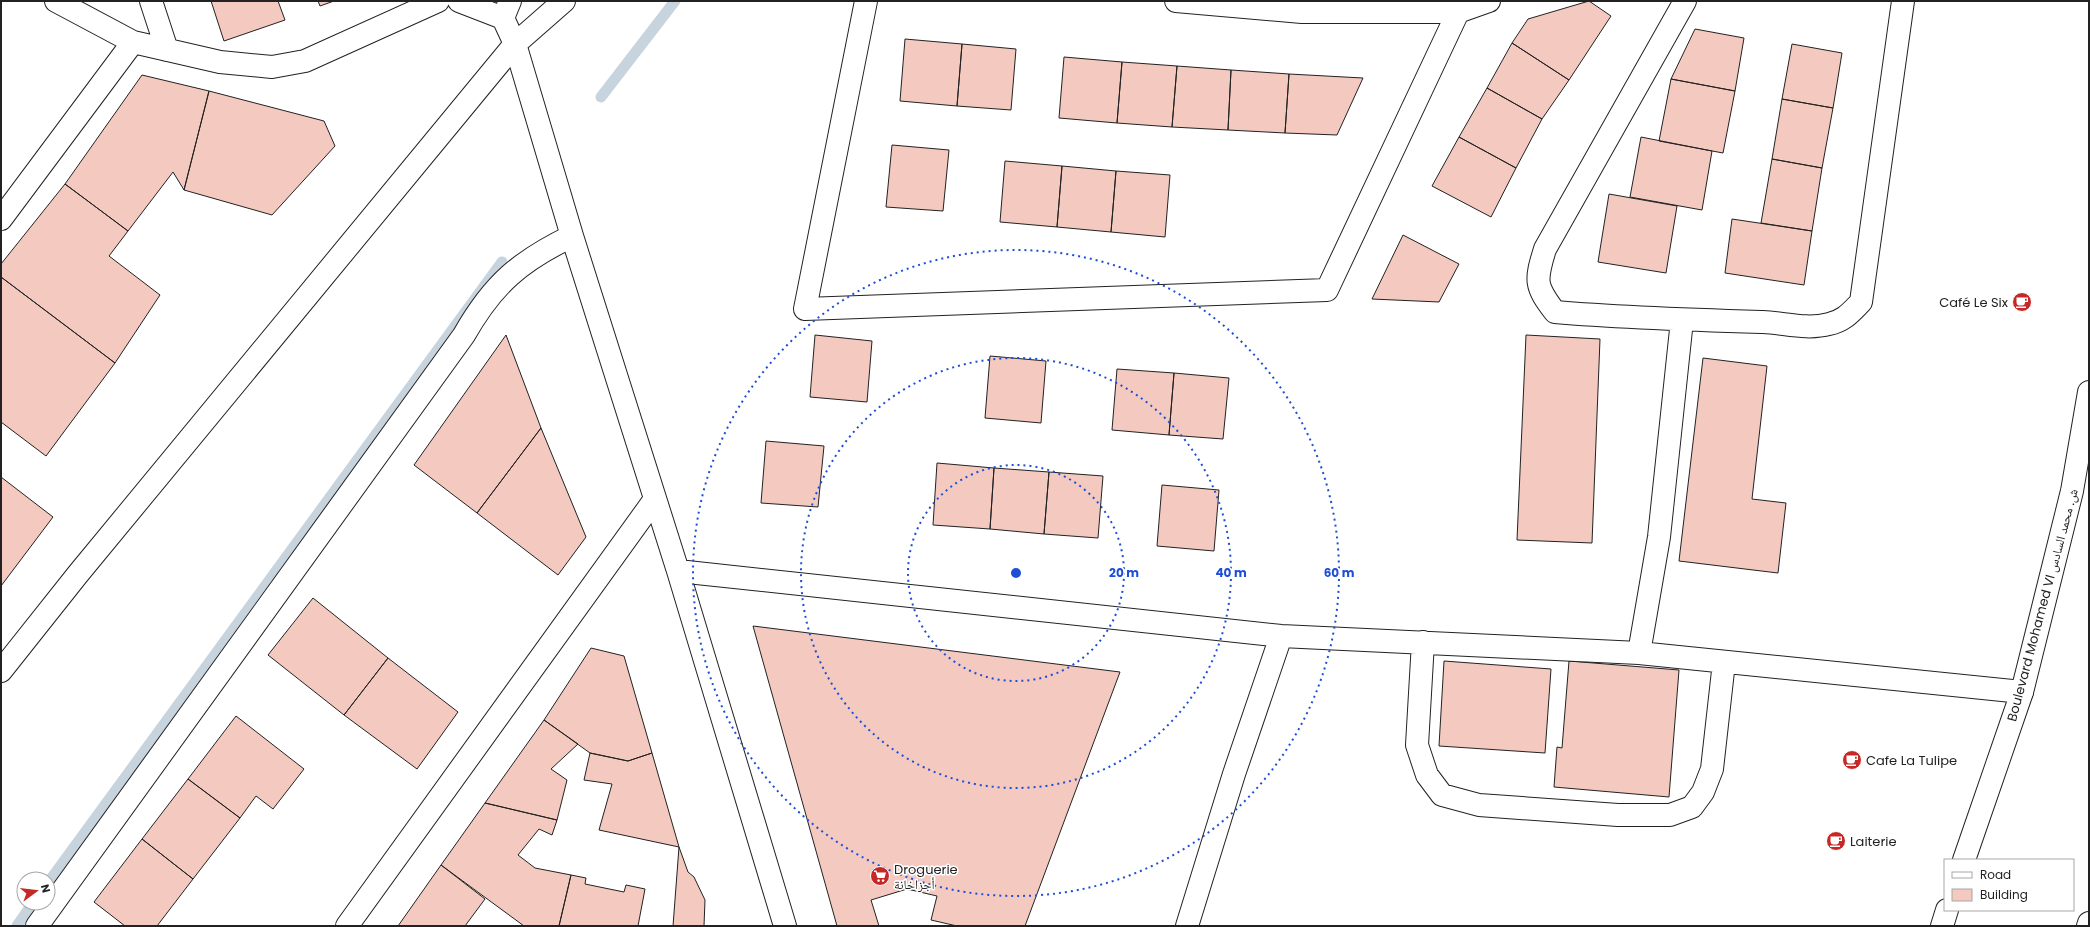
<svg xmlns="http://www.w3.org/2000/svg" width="2090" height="927" viewBox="0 0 2090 927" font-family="Poppins,'Noto Naskh Arabic',sans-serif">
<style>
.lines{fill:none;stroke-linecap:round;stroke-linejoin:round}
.stream{stroke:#c7d3dd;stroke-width:11}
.building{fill:#f3c9c0;stroke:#222}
.minor-casing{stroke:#222;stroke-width:24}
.major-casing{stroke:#222;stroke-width:24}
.minor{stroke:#fff;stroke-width:22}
.major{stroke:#fff;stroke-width:22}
.ring{fill:none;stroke:#1d4ed8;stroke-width:2;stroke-dasharray:2 4}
.labels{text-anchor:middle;stroke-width:3;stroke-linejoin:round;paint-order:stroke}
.poi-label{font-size:13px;fill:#222;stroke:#fff;text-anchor:start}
.street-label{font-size:13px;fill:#222;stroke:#fff}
.centre{fill:#1d4ed8;stroke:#fff;stroke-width:2}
.ring-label{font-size:12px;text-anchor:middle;font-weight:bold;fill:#1d4ed8;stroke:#fff;stroke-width:3;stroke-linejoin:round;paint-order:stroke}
</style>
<rect width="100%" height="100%" fill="#fff"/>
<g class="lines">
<path class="stream" d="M601 97 675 1
M48 883 502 262
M17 926 33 903"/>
</g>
<path class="building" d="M211 1H278L285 20 224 41Z
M318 1H334L320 6Z
M1589 1 1611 16 1569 80 1512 43 1528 19Z
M1695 29 1744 38 1735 91 1671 79Z
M905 39 962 44 957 106 900 101Z
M1512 43 1569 80 1542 119 1487 88Z
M962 44 1016 49 1011 110 957 106Z
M1792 44 1842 53 1833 108 1782 99Z
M1064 57 1122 62 1117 123 1059 118Z
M1122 62 1177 66 1172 127 1117 123Z
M1177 66 1231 70 1228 130 1172 127Z
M1231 70 1289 74 1285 133 1228 130Z
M1289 74 1363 78 1337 135 1285 133Z
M142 75 209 91 184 190 173 172 128 231 65 184Z
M1671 79 1735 91 1723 153 1659 141Z
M1487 88 1542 119 1516 168 1459 137Z
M209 91 324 121 335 146 272 215 184 190Z
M1782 99 1833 108 1822 168 1772 159Z
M1459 137 1516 168 1491 217 1432 186Z
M1641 137 1712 151 1702 210 1630 197Z
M892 145 949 150 943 211 886 207Z
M1772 159 1822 168 1812 231 1761 223Z
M1005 161 1062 166 1057 227 1000 222Z
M1062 166 1116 171 1111 232 1057 227Z
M1116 171 1170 175 1165 237 1111 232Z
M65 184 128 231 109 256 160 295 115 363 1 277V264Z
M1609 194 1677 206 1666 273 1598 262Z
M1732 219 1812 231 1804 285 1725 273Z
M1403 235 1459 264 1439 302 1372 299Z
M1 277 115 363 46 456 1 422Z
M506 335 541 428 477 513 414 465Z
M815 335 872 341 867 402 810 397Z
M1526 335 1600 339 1592 543 1517 540Z
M990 356 1046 361 1041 423 985 418Z
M1703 358 1767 366 1752 499 1786 503 1778 573 1679 561Z
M1117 369 1174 373 1169 435 1112 430Z
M1174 373 1229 378 1223 439 1169 435Z
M541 428 586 537 558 575 477 513Z
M766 441 824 446 818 507 761 503Z
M937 463 994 468 990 529 933 525Z
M994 468 1049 472 1044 534 990 529Z
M1049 472 1103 476 1098 538 1044 534Z
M1 477 53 517 1 586Z
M1162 485 1219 490 1214 551 1157 546Z
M313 598 388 658 344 715 268 655Z
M753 626 1120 672 1025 926H957L931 920 937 896 907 889 871 900 879 926H837Z
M591 648 624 656 652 753 628 761 590 753 544 720Z
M388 658 458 712 417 769 344 715Z
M1444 661 1551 669 1545 753 1439 746Z
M1569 661 1679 670 1669 797 1554 787 1557 747 1562 748Z
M236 716 304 769 273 809 256 796 240 818 188 779Z
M544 720 578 744 551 769 567 780 557 820 485 803Z
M590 753 628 761 652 753 679 847 599 830 612 784 584 780Z
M188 779 240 818 193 879 142 839Z
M485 803 557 820 552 835 539 829 518 855 535 868 571 875 559 926H524L441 865Z
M142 839 193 879 157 926H125L94 902Z
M679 847 688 872 694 877 705 900 704 926H673Z
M441 865 485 899 465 926H398Z
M571 875 586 878 585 884 624 892 626 885 645 889 638 926H559Z"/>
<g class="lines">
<g class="minor-casing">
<path id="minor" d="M56 1 133 42 220 62 272 67 305 61 438 1
M151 1 167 50
M459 1 503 18 515 44 572 236 678 571 785 926
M866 1 805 309 1327 290 1458 12
M1176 1 1302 12H1458L1489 1
M1685 1 1545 249C1535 281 1535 286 1555 312 1624 318 1694 320 1763 322 1785 323 1807 330 1829 324 1844 321 1851 312 1861 302L1903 1
M503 18 510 1
M1 219 133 42
M678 571 1281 636 1639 653 2022 692
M1423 642 1417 745 1427 775 1442 795 1479 805 1618 815H1670L1692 807 1703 792 1712 769 1724 662
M1639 653 1659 537 1682 320
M1 671 78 574 515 44 564 1
M37 926 464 335C493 284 520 261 572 236
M347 926 655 499
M1187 926 1234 774 1281 636"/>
</g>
<g class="major-casing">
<path id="major" d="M1964 860 2022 692 2072 491 2089 392
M1942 926 1947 910
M2088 926 2089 923"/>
</g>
<use href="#minor" class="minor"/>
<use href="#major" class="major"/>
</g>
<g class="ring">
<circle cx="1016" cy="573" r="108"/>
<circle cx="1016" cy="573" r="215"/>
<circle cx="1016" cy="573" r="323"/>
</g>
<defs>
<g id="cafe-disc" transform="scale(1)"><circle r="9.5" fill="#c62828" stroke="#fff"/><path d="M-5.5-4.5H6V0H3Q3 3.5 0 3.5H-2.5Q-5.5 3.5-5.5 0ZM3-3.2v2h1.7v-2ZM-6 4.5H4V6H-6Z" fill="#fff"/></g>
<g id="supermarket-disc" transform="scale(1)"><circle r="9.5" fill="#c62828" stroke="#fff"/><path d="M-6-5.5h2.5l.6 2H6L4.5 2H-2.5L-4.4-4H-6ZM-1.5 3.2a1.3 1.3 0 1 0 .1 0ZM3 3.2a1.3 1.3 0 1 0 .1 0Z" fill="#fff"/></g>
</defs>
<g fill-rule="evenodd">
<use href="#cafe-disc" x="2022" y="302"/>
<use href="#cafe-disc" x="1852" y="760"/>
<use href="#cafe-disc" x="1836" y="841"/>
<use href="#supermarket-disc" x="880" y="876"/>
</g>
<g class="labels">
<g class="poi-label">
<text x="2008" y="307" text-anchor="end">Café Le Six</text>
<text x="1866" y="765">Cafe La Tulipe</text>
<text x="1850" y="846">Laiterie</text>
<text x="894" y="874">Droguerie<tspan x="894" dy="15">أجزاخانة</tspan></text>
</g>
<g class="street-label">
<text transform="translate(2042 605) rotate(-75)" y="5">Boulevard Mohamed VI ش. محمد السادس</text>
</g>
</g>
<circle cx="1016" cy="573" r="6" class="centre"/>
<g class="ring-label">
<text x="1124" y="577">20 m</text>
<text x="1231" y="577">40 m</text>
<text x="1339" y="577">60 m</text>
</g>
<rect width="2090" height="927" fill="none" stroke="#222222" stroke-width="4"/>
<rect x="1944" y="859" width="130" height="52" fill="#ffffff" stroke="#a7a7a7"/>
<rect x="1952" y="872" width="20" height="6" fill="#ffffff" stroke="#a7a7a7"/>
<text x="1980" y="879" font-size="12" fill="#222222">Road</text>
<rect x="1952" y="889" width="20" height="12" fill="#f3c9c0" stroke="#a7a7a7"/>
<text x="1980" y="899" font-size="12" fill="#222222">Building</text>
<g transform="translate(36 891) rotate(75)"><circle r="19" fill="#ffffff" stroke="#a7a7a7"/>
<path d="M0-3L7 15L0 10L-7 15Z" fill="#c62828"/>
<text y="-6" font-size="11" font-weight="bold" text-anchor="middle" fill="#222222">N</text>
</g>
</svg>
